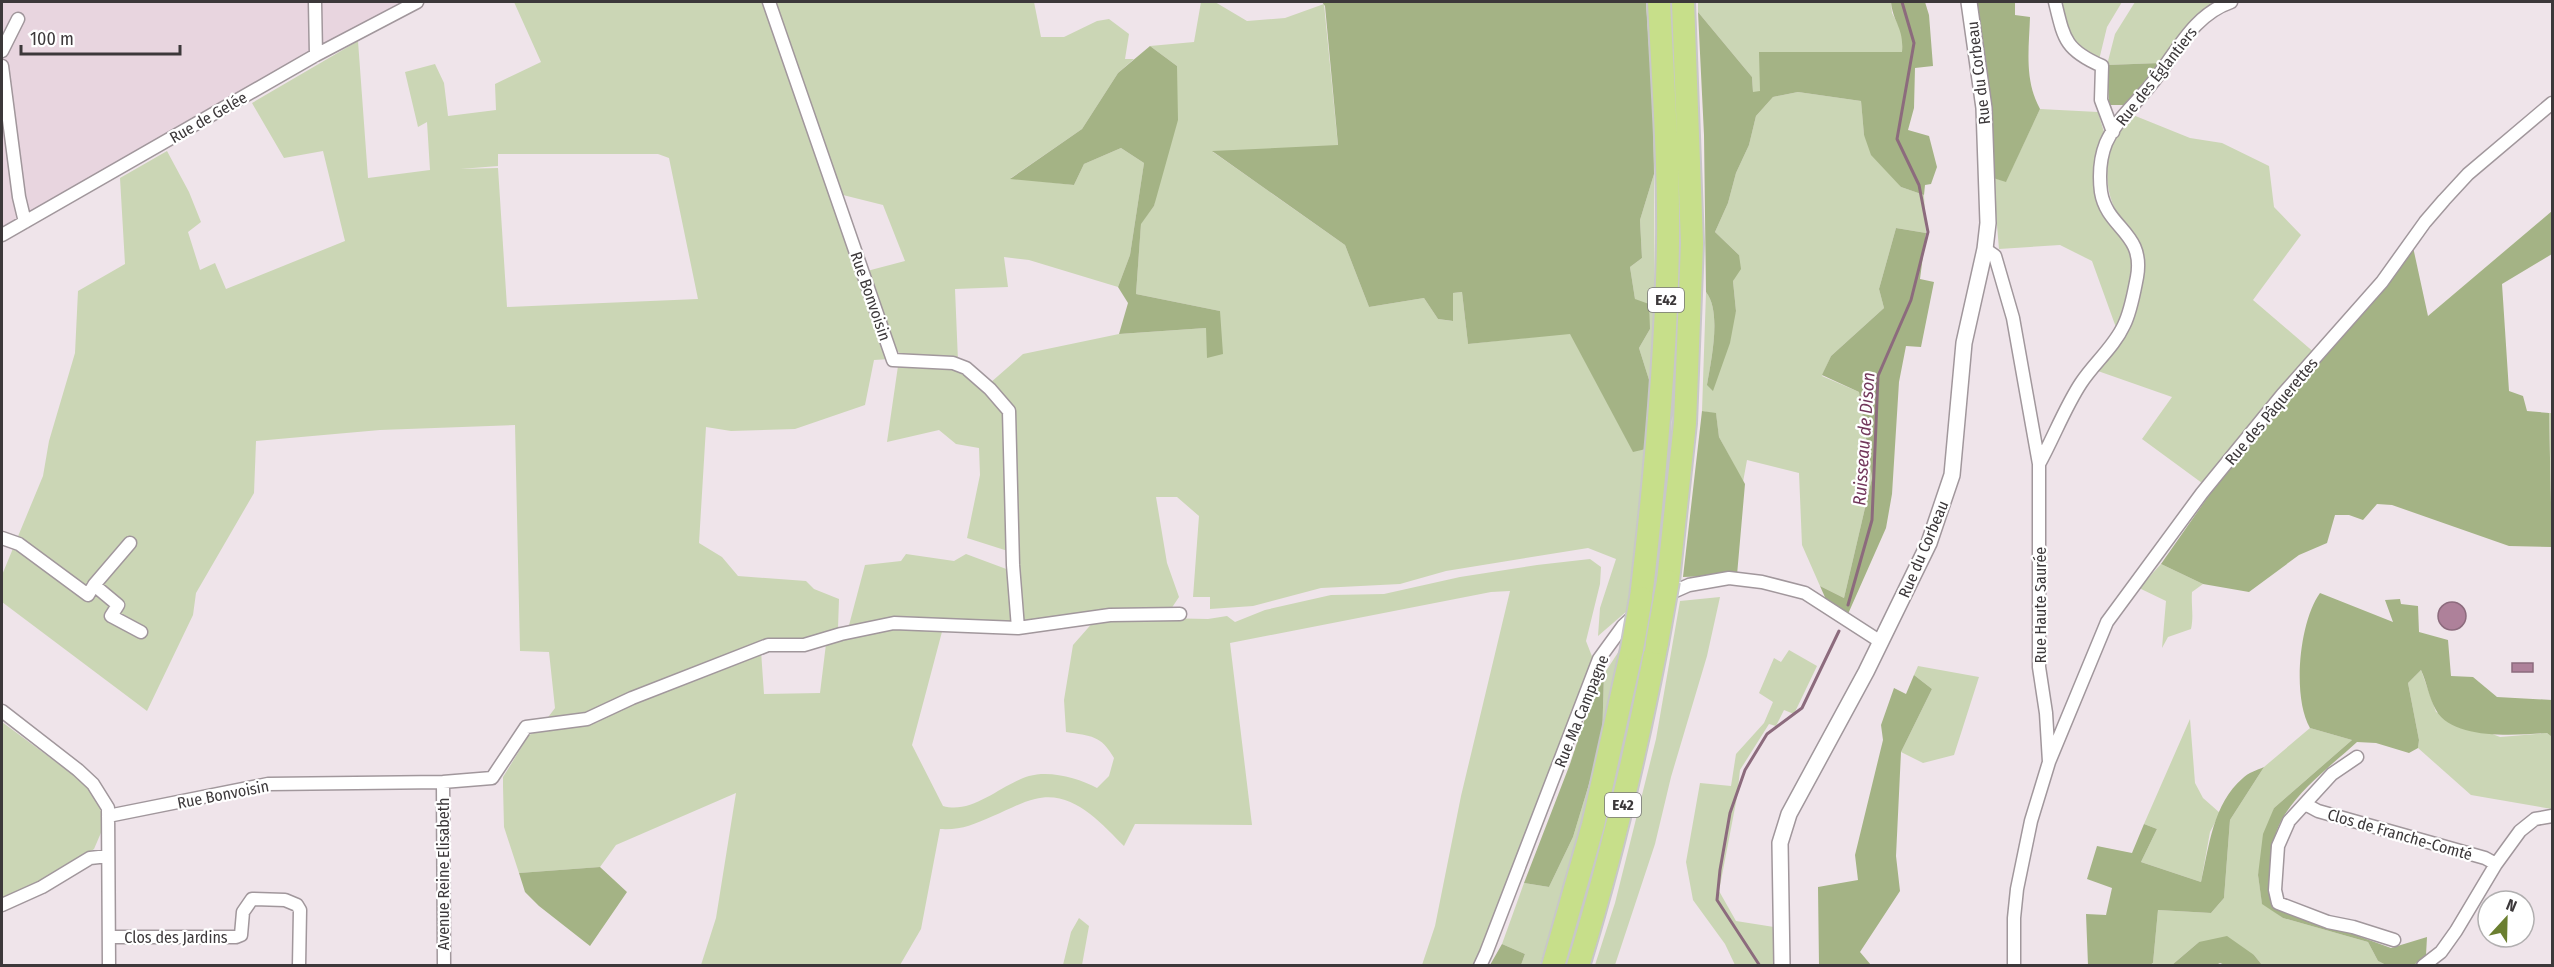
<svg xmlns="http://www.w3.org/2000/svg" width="2554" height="967" viewBox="0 0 2554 967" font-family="'Fira Sans Condensed',sans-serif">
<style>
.built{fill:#e8d5df}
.green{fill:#cbd6b5;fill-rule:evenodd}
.forest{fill:#a4b385}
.water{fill:#ae819a;stroke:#8c6b7d;stroke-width:1.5}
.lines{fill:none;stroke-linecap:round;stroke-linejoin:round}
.stream{stroke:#8c6b7d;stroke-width:3}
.minor-casing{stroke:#a1979c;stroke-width:15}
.tertiary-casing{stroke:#a1979c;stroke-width:18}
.motorway-casing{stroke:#c8c7c8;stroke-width:26}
.minor{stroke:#fff;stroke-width:12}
.tertiary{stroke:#fff;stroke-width:15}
.motorway{stroke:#c7df8a;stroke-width:22}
.motorway-bridge-casing{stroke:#c8c7c8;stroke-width:26;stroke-linecap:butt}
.motorway-bridge{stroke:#c7df8a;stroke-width:22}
.labels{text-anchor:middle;stroke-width:4.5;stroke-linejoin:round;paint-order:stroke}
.shield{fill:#fff;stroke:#767475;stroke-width:1.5}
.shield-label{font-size:15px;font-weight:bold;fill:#3c383a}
.street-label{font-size:16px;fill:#3c383a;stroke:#fff}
.water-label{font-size:18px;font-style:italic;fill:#72375b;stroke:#fff}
</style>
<rect width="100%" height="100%" fill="#efe4ea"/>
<path class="built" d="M2 2H407L2 235Z"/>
<path class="green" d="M514 2H765L890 359 874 360 865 405 795 429 731 431 706 427 699 543 722 557 738 576 806 581 814 589 839 599 838 628 832 634 810 640H777L590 714 546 720 555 708 549 652 520 651 515 425 380 430 256 441 254 493 196 593 193 615 147 711 2 602V575L43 476 49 441 75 353 78 291 125 264 120 178 167 151 189 192 201 222 188 232 200 270 215 263 226 289 345 241 323 151 284 158 252 103 358 41 368 178 430 170 427 122 418 127 405 72 435 64 444 83 448 116 496 110 495 84 541 62ZM498 154H658L669 158 698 299 507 307 498 168 460 169 498 166Z
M775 2H1034L1041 37H1064L1097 21 1109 19 1129 34 1125 59H1134L1118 73 1082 129 1011 178 1074 185 1084 164 1121 148 1144 163 1130 255 1118 287 1029 260 1004 257 1008 287 955 289 958 361 903 357 895 348 867 271 905 261 883 205 839 194Z
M1201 2H1215L1247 21 1285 18 1324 4 1338 146 1213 152 1345 245 1369 307 1424 298 1438 319 1452 321 1453 293 1462 292 1468 344 1570 333 1633 451 1646 449 1627 611 1598 636 1600 608 1616 559 1588 548 1446 571 1400 584 1321 588 1253 606 1210 609V597H1193L1199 516 1177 497H1156L1167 563 1179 597 1171 609 1021 623 1011 409 990 383 1023 354 1119 334 1206 328 1220 311 1136 294 1141 223 1154 206 1177 66 1150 46 1194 42Z
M1698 2H1891L1892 13 1903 34 1902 53 1760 52V92H1753L1752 77 1698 12Z
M2059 2H2122L2107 27 2099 60 2077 51 2065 29Z
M2135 2H2223L2201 12 2160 63 2107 65 2115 34Z
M1798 92 1861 101 1864 135 1901 187 1924 195 1926 233 1896 228 1879 289 1884 308 1831 356 1822 376 1859 392 1872 478 1844 598 1820 586 1802 545 1799 473 1747 460 1743 482 1719 437 1716 414 1702 411 1706 292C1722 312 1711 361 1707 385L1736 311 1733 281 1739 255 1715 232 1728 203 1736 173 1749 145 1756 116 1773 97Z
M2040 109 2098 112 2104 132 2098 182 2133 247 2135 270 2118 333 2092 261 2060 245 1999 249 1993 178 2006 181Z
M2133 115 2190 138 2222 143 2269 166 2274 207 2301 235 2253 300 2316 354 2202 483 2142 439 2172 397 2095 370C2104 359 2117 348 2125 335 2131 326 2145 264 2143 255 2139 238 2123 226 2116 211 2100 181 2106 136 2133 115Z
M1654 174 1655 337 1651 386 1639 348 1650 329 1635 299 1630 267 1642 258 1640 220Z
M898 366 945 367 964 371 990 393 1006 415 1011 552 967 538 980 475 979 448 956 444 939 430 887 442Z
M2549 413H2552V527Z
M906 554 954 561 966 554 1009 570 1015 623 848 629 865 565 901 561Z
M1590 559 1601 567 1600 584 1586 641 1593 659 1476 965H1422L1435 926 1461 796 1510 591 1491 592 1230 643 1252 825 1135 824 1124 846C1101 823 1072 789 1035 799 1021 802 1006 811 993 816 972 825 962 830 940 829L921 929 900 965H701L716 918 736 793 616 845 600 867 519 873 504 827 503 786V777L529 735 544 728 596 723 636 701 761 651 764 694 820 693 826 644 900 627 943 628 912 745 943 806C972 815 1002 784 1029 776 1050 770 1079 778 1097 788L1109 776 1114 758C1101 735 1091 736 1066 732L1064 700 1073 645 1095 620 1113 617 1208 619 1227 616 1235 622 1265 610 1331 595 1384 594 1460 577 1537 565Z
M2161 564 2203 584 2192 592C2191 605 2194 616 2191 629L2168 637 2162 648 2166 601 2139 588Z
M1720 597 1707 656 1671 777 1655 844 1615 965H1595L1615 903 1656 739 1680 601Z
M1789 650 1817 666 1794 714 1784 710 1776 726 1769 724 1740 770 1737 797 1719 891 1736 921 1774 927V965H1735L1725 944 1693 900 1686 862 1700 783 1731 786 1736 754 1764 723 1773 702 1759 693 1774 658 1781 662Z
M1619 651C1599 758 1574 862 1540 965H1521L1525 954 1502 944 1524 883 1549 887 1573 837 1602 741 1604 674Z
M1918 666 1979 677 1954 755 1923 763 1901 752 1932 689 1914 675Z
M2421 670 2436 712 2500 737 2547 733 2552 737V809L2471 795 2418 748 2419 740 2408 683Z
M2190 719 2195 783 2203 798 2220 813 2210 832 2201 882 2141 862 2157 829 2144 824Z
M2 722 83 782 100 805 103 828 94 849 36 888 2 900Z
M2310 728 2352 740 2274 808 2258 875 2262 903 2283 918 2368 942 2378 961 2386 965H2262L2254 955 2199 942 2172 965 2150 966 2153 963 2158 910 2211 913 2224 898 2230 820 2264 767Z
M1079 918 1089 926 1082 965H1063L1071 932Z"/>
<path class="forest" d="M1322 2H1646L1653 108 1654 174 1640 220 1642 258 1630 267 1635 299 1649 304 1650 329 1639 348 1651 386 1646 449 1633 452 1570 334 1468 344 1462 292 1453 293V321L1438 319 1424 298 1369 307 1345 245 1212 151 1338 145 1325 6Z
M1891 2H1925L1929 15 1933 66 1915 68 1914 108 1908 130 1929 136 1937 167 1931 184 1925 185 1924 195 1901 187 1871 155 1864 135 1861 101 1798 92 1773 97 1756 116 1749 145 1736 173 1728 203 1715 232 1739 255 1741 269 1733 281 1736 311 1730 343 1713 391 1707 385C1711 361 1722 312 1706 292L1704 135 1698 12 1752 77 1753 92 1760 91 1759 52H1902C1904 27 1893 23 1891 2Z
M1977 2H2015V15L2030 17C2029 48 2024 80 2040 109L2006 182 1993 178 1986 64Z
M1150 46 1177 66 1178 120 1154 206 1141 224 1136 294 1220 311 1223 354 1207 358 1206 328 1119 334 1128 303 1118 287 1130 255 1144 163 1121 148 1084 164 1074 185 1010 179 1082 129 1118 73Z
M2160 63 2144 89 2127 105H2109L2107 65Z
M2552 211V254L2502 284 2509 391 2523 396 2527 411 2549 413 2552 547 2509 546 2392 505 2377 504 2363 520 2349 515H2335L2327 543 2299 555 2249 592 2203 584 2161 564 2219 481 2413 247 2428 316Z
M1896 228 1926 233 1920 279 1934 282 1921 347 1906 346 1899 382 1892 494 1886 528 1848 614 1828 604 1820 586 1844 598 1872 478 1859 392 1822 375 1831 356 1884 308 1879 289Z
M1702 411 1716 413 1719 437 1745 484 1737 575 1683 577Z
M2320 593 2393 622 2385 600 2400 599 2401 604 2418 606 2419 632 2448 640 2451 676 2473 677 2497 697 2552 700V737L2547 733C2518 735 2453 741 2436 710 2429 698 2427 683 2421 670L2408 683 2419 740 2418 748 2409 753 2376 743 2357 742C2330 767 2276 806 2274 845 2272 865 2276 886 2276 906L2391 948 2427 937 2426 955 2414 965H2386L2378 961 2368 942 2283 918 2262 904 2258 875 2263 834 2274 808 2352 740 2310 728C2292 697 2299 622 2320 593Z
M1604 674 1602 741 1573 837 1549 887 1524 883 1570 764 1596 685Z
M1914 675 1932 689 1901 752 1896 856 1900 891 1860 952 1871 965H1819L1818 887 1858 880 1855 855 1883 740 1881 725 1894 688 1906 694Z
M2264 767 2230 820 2224 898 2211 913 2158 910 2153 963 2150 965H2088L2086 914 2106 915 2112 888 2087 879 2097 846 2132 853 2144 824 2157 829 2141 862 2201 882C2209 847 2213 803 2243 778 2248 773 2257 770 2264 767Z
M600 867 627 892 590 946 539 906 525 892 519 873Z
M2227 936 2254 955 2262 965H2225L2220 963 2216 965H2172L2199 942Z
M1502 944 1525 954 1521 965H1490Z"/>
<path class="water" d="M2438 616a14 14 0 1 1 28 0a14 14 0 1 1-28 0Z
M2512 663H2533V672H2512Z"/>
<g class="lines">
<path class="stream" d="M1848 605 1872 520 1878 376 1911 300 1928 232 1919 185 1897 139 1914 43 1902 2
M1760 966 1717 900 1720 870 1730 813 1745 770 1767 734 1802 708 1839 631"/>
<g class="minor-casing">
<path id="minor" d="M315 2 316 55
M769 2 893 360 953 363 966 368 990 389 1009 411 1013 565 1018 628
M2055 2C2064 39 2065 50 2102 66L2101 100 2113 132
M2 51 18 19
M2 66 19 197 25 222
M2 235 316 55 417 2
M1985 249 1995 256 2013 318 2039 464V667L2046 713 2049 762 2031 821 2017 889 2014 918V966
M2039 464C2053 439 2065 407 2081 383 2094 363 2114 347 2124 325 2131 311 2134 292 2137 277 2145 232 2107 229 2101 192 2099 176 2100 158 2106 143 2117 118 2137 103 2153 82 2177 52 2193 15 2231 2
M2 538 19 544 88 595 94 585 118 605 111 616 141 632
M94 585 130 543
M1664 596 1689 585 1729 578 1762 582 1805 593 1881 642
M2 711 78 770 93 784 108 808 109 966
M2357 757 2332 774 2289 821 2278 846 2275 890 2278 903 2328 922 2353 927 2394 940
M2049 762 2107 622 2202 493 2282 395 2382 282 2425 222 2444 200 2468 174 2552 103
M443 782 444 966
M2305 804 2318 811 2485 858 2496 864
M108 816 268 784 443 782 492 778 526 727 587 719 632 698 768 645H804L841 634 894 623 1018 628 1110 615 1180 614
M2 905 42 887 90 858 108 856
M109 937H236L241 935 243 912 252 899 285 900 297 905 300 910 299 966
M1480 966 1486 953 1599 659 1623 626 1637 613
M2423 966 2441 952 2456 931 2496 864 2520 831 2535 819 2552 816"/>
</g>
<g class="tertiary-casing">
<path id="tertiary" d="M1782 966 1780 843 1789 814 1866 672 1929 543 1952 475 1964 343 1985 249 1988 223 1984 108 1969 2"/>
</g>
<g class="motorway-casing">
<path id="motorway" d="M1668 581 1685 423 1692 243 1683 2
M1641 598C1655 480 1666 362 1668 243 1669 163 1663 82 1659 2
M1553 966 1593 825 1632 649
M1578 966C1611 859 1636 752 1657 643"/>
</g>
<use href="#minor" class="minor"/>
<use href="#tertiary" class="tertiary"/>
<use href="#motorway" class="motorway"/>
<g class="motorway-bridge-casing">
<path id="motorway-bridge" d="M1657 643 1668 581
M1632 649 1641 598"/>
</g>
<use href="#motorway-bridge" class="motorway-bridge"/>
</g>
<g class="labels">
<g class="shield">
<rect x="1648" y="288" width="36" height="24" rx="4.5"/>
<rect x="1605" y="793" width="36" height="24" rx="4.5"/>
</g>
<g class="shield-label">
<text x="1666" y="305">E42</text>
<text x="1623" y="810">E42</text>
</g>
<g class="street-label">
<text transform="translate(1978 73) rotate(-97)" y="6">Rue du Corbeau</text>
<text transform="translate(2156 76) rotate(-52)" y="6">Rue des Églantiers</text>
<text transform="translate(208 117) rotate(-30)" y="6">Rue de Gelée</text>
<text transform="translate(871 296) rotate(71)" y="6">Rue Bonvoisin</text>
<text transform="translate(2271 411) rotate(-50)" y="6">Rue des Pâquerettes</text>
<text transform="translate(1923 549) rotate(-67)" y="6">Rue du Corbeau</text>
<text transform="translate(2040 605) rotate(-90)" y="6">Rue Haute Saurée</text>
<text transform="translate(1581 711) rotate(-68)" y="6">Rue Ma Campagne</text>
<text transform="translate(223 794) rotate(-11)" y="6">Rue Bonvoisin</text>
<text transform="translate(2400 834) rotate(16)" y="6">Clos de Franche-Comté</text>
<text transform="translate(443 874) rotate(-90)" y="6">Avenue Reine Elisabeth</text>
<text x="176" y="943">Clos des Jardins</text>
</g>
<g class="water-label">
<text transform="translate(1864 439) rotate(-86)" y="6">Ruisseau de Dison</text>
</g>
</g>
<rect width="2554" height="967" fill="none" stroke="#3c383a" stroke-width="6"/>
<g transform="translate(2506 919) rotate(22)"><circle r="28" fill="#ffffff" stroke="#b1afb0" stroke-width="1.5"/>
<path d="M0-4.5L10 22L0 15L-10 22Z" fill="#6b7f30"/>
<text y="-9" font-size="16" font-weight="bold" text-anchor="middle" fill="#3c383a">N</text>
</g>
<path d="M21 45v9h159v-9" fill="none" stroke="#3c383a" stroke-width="3"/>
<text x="30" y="45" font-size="18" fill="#3c383a" stroke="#ffffff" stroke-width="4.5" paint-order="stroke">100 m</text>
</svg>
